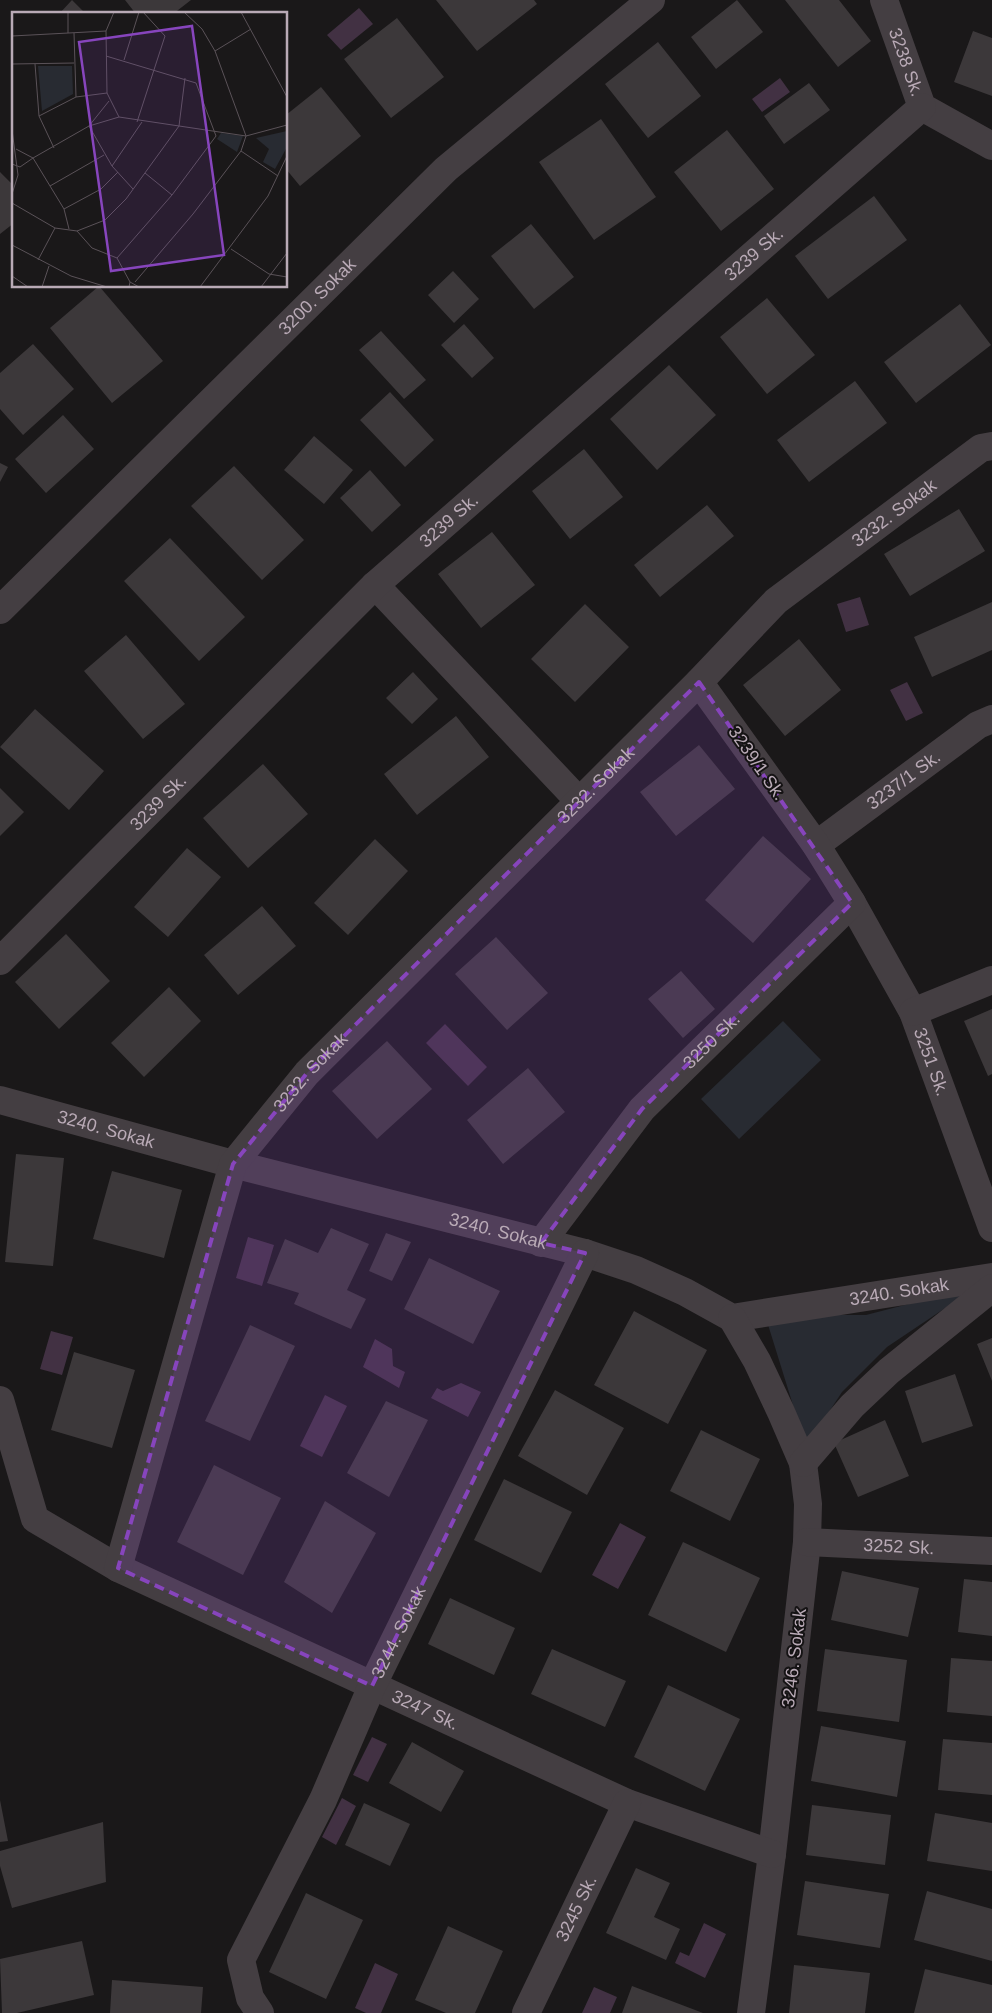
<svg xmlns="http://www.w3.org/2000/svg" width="992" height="2013" viewBox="0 0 992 2013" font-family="Helvetica,sans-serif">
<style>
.green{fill:#282b32}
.water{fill:#423143}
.building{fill:#3c383a}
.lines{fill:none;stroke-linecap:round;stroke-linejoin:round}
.minor{stroke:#443e42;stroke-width:28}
.marked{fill:#8745bd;fill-opacity:0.2;stroke:#8745bd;stroke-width:4;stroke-dasharray:10 6;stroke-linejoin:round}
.labels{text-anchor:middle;stroke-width:4;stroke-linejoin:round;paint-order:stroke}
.street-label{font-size:18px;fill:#b9aab6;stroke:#151314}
.inset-road{fill:none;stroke:#5a5258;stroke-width:1}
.view{fill:#8745bd;fill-opacity:0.15;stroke:#8745bd;stroke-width:2.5}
.inset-edge{fill:none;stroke:#b9aab6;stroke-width:2.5}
</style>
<rect width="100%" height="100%" fill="#1a1819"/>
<path class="green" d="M783 1021 821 1060 739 1139 701 1099Z
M978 1286 887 1347 842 1392 806 1447 765 1315H866Z"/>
<path class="water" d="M359 8 373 24 341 50 327 35Z
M780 78 790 92 762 112 752 99Z
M860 597 869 625 846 632 837 604Z
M907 682 923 713 906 721 890 690Z
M445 1024 487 1067 468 1086 426 1043Z
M248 1237 274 1245 262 1286 236 1278Z
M51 1331 73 1337 62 1375 40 1369Z
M375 1339 392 1349 393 1366 405 1372 399 1388 363 1367Z
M461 1383 481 1392 468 1417 431 1398 437 1388 443 1391Z
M325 1395 347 1406 322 1457 300 1446Z
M620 1523 646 1537 618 1589 592 1575Z
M372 1737 387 1744 368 1782 353 1775Z
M342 1798 356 1806 336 1845 322 1837Z
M704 1923 726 1934 705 1978 675 1963 680 1952 689 1956Z
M375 1963 398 1974 381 2013H366L355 2008Z
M594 1987 617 1997 610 2013H582Z"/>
<path class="building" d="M72 0 86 14H59Z
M125 0H191L173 14H136Z
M436 0H534L537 4 477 51Z
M737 0 763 32 716 69 691 37Z
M785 0H839L871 41 838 67Z
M397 18 444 77 391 118 344 59Z
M973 31 992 38V96L954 82Z
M658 42 701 96 648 138 605 84Z
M809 83 830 110 784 144 764 116Z
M321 87 361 136 300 186 286 169V115Z
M601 119 656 197 594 240 539 162Z
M727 130 774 189 721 231 674 172Z
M0 172 14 186V223L0 234Z
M874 196 907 240 828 299 795 256Z
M531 224 574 277 534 309 491 256Z
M453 271 479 299 454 323 428 295Z
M99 286 163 361 112 403 50 328Z
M767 298 815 355 767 394 720 337Z
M960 304 991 345 916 403 884 362Z
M464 324 494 358 472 378 441 345Z
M381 331 426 380 404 399 359 350Z
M33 344 74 389 23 435 0 409V373Z
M669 365 716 415 657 470 610 419Z
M855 381 887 423 809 482 777 440Z
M390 392 434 440 405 467 360 420Z
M63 415 94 449 46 493 15 459Z
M314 436 353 470 324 504 284 470Z
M584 449 623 497 570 539 532 491Z
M0 463 8 467 0 482Z
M234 466 304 540 262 580 191 506Z
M370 470 401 505 372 532 340 498Z
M707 505 734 536 660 597 634 565Z
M959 509 985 551 910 596 884 554Z
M492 532 535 585 481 628 438 574Z
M170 538 245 617 199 661 124 581Z
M992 602V650L932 677 914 637Z
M585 604 629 647 575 702 531 659Z
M126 635 185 704 143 739 84 671Z
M799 639 841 690 785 736 743 685Z
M413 672 438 699 412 724 386 698Z
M35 709 104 771 69 810 0 747Z
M456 716 489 757 417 815 384 774Z
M699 745 735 789 676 836 640 792Z
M263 764 308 814 248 868 203 818Z
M0 788 24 812 0 836Z
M763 836 811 879 753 943 705 900Z
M375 839 408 871 348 935 314 903Z
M187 848 221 877 168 937 134 907Z
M262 906 296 946 238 995 204 955Z
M66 934 110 981 59 1029 15 982Z
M496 937 548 993 507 1030 455 974Z
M681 971 715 1009 683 1038 648 999Z
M169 987 201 1021 144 1077 111 1043Z
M992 1009V1074L988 1076 964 1021Z
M387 1041 432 1089 377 1139 332 1091Z
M528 1068 565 1112 503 1164 467 1120Z
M16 1154 64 1158 53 1266 5 1262Z
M112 1171 182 1190 164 1258 93 1239Z
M331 1228 369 1244 347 1290 366 1299 351 1329 294 1304 299 1293 267 1283 285 1239 318 1253Z
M386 1233 411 1242 392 1281 369 1271Z
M429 1258 500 1291 473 1344 404 1309Z
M634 1311 707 1350 668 1424 594 1385Z
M250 1325 295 1346 250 1441 205 1421Z
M992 1338V1381L977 1344Z
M74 1352 135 1370 112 1448 51 1430Z
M955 1374 973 1426 922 1443 905 1391Z
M555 1390 624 1428 587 1495 518 1456Z
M386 1401 428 1420 389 1497 347 1473Z
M885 1420 909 1476 858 1497 834 1443Z
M701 1430 760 1459 730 1521 670 1491Z
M214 1465 281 1498 243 1575 177 1542Z
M504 1479 572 1512 541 1573 474 1540Z
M325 1501 376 1533 332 1613 284 1582Z
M683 1542 760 1578 726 1652 648 1615Z
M842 1571 919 1588 908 1637 831 1620Z
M964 1579 992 1582V1636L958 1632Z
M450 1598 515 1628 494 1675 428 1644Z
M552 1649 626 1681 605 1727 531 1694Z
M825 1649 907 1660 899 1722 817 1711Z
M951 1658 992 1661V1716L947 1712Z
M668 1685 740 1719 705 1791 634 1757Z
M821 1726 906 1741 897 1797 811 1781Z
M943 1739 992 1743V1795L938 1790Z
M412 1742 464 1771 441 1812 389 1783Z
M0 1800 8 1841 0 1842Z
M364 1803 410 1824 390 1866 345 1845Z
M812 1805 891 1815 885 1865 806 1855Z
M935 1813 992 1823V1871L927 1861Z
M103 1822 106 1882 12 1908 0 1866V1851Z
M636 1868 670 1883 654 1917 680 1929 666 1960 606 1933Z
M805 1881 889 1894 880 1948 797 1935Z
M927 1891 992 1909V1961L914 1940Z
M306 1893 363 1920 326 1999 269 1972Z
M448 1926 503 1951 475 2013H446L415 2000Z
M82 1941 94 1995 17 2013H2L0 1959Z
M794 1965 870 1973 865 2013H789Z
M925 1969 992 1985V2013H914Z
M112 1980 203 1987 201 2013H110Z
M632 1986 703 2013H622Z"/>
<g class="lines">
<g class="minor">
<path id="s1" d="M884 0 922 107 992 146"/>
<path d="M375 585 579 801"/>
<path id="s2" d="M0 610 446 169 651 0"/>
<path id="s3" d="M816 845 978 725 992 719"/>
<path id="s4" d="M852 903 913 1012 992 1228"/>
<path id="s5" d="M0 961 375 585 922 107"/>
<path d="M913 1012 992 980"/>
<path id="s6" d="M0 1100 233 1164 585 1253 636 1270 685 1292 732 1318 992 1277"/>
<path id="s7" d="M541 1243 642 1109 852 903 816 845 699 682"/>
<path d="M732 1318 757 1361 781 1412 803 1463 808 1504 807 1542 772 1854 751 2013"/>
<path id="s8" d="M0 1400 35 1519 118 1568 627 1803 772 1854"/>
<path d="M803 1463 852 1406 889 1371 992 1288"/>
<path id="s9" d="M807 1542 992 1551"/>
<path id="s10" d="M118 1568 233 1164 307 1073 699 682 776 601 981 448 992 446"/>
<path id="s11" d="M260 2013 250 1998 241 1960 323 1800 372 1686 585 1253"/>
<path id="s12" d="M526 2013 627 1803"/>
</g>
</g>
<path class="marked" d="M699 682 852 903 642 1109 541 1243 585 1253 372 1686 118 1568 233 1164 307 1073Z"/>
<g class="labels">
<g class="street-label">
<text dy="6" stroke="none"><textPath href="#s1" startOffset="66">3238 Sk.</textPath></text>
<text dy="6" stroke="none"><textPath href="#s5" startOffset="1034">3239 Sk.</textPath></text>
<text dy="6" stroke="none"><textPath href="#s2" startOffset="446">3200. Sokak</textPath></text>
<text dy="6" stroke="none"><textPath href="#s10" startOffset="1350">3232. Sokak</textPath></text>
<text dy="6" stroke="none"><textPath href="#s5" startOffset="629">3239 Sk.</textPath></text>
<text transform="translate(757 763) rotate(55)" y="6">3239/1 Sk.</text>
<text dy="6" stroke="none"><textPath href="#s3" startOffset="109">3237/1 Sk.</textPath></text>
<text dy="6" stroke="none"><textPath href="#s10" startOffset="945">3232. Sokak</textPath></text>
<text dy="6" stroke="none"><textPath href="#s5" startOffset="224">3239 Sk.</textPath></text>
<text dy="6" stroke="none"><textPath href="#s7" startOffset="265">3250 Sk.</textPath></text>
<text dy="6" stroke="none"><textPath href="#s4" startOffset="178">3251 Sk.</textPath></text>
<text dy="6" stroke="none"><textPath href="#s10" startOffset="540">3232. Sokak</textPath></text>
<text dy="6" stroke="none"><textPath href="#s6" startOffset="110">3240. Sokak</textPath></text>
<text dy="6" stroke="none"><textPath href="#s6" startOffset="515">3240. Sokak</textPath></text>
<text dy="6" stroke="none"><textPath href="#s6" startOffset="935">3240. Sokak</textPath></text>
<text dy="6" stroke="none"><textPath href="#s9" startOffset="92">3252 Sk.</textPath></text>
<text dy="6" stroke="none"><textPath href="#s11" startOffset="421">3244. Sokak</textPath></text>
<text transform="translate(794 1658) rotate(-83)" y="6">3246. Sokak</text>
<text dy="6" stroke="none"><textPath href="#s8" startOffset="559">3247 Sk.</textPath></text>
<text dy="6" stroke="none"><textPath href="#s12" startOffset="116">3245 Sk.</textPath></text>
</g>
</g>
<g transform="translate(12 12)">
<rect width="275" height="275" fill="#1a1819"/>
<path d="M26 54H60L61 82 30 99ZM275 119V135L263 157 251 150 257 137 244 126ZM209 121 231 124 225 140 205 127Z" fill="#282b32"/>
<path class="inset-road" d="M56 0V21M102 0 94 19 95 81 107 105M229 0 275 85M62 21 64 85M0 24 94 19M203 39 239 17M94 44 184 71 204 124 160 183 105 246M112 48 127 0M0 52 62 51M23 52 27 104 42 136M97 89 77 114 100 154M27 104 64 85 95 81M125 110 153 24 131 0M0 118 6 163 0 182M4 137 21 146 77 114 107 105 234 124 275 113M229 139 266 164M0 152 8 155 21 146 52 197 57 217M133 161 160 183M38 174 92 143M121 177 100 154 130 110M0 191 43 216 65 219 93 208 114 187 167 114 173 66M52 197 89 177 106 160M65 219 80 236 105 246 118 270M0 233 59 264 95 275M219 237 257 262 275 265M26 248 43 216M0 264 16 275M123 270 181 202 229 139 234 124 203 39 190 17 172 0M30 275 37 254M117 275 118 270 127 275M188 275 256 184 275 144M249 275 275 241"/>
<path class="view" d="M180 14 212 243 99 259 67 30Z"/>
<rect width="275" height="275" class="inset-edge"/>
</g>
</svg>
